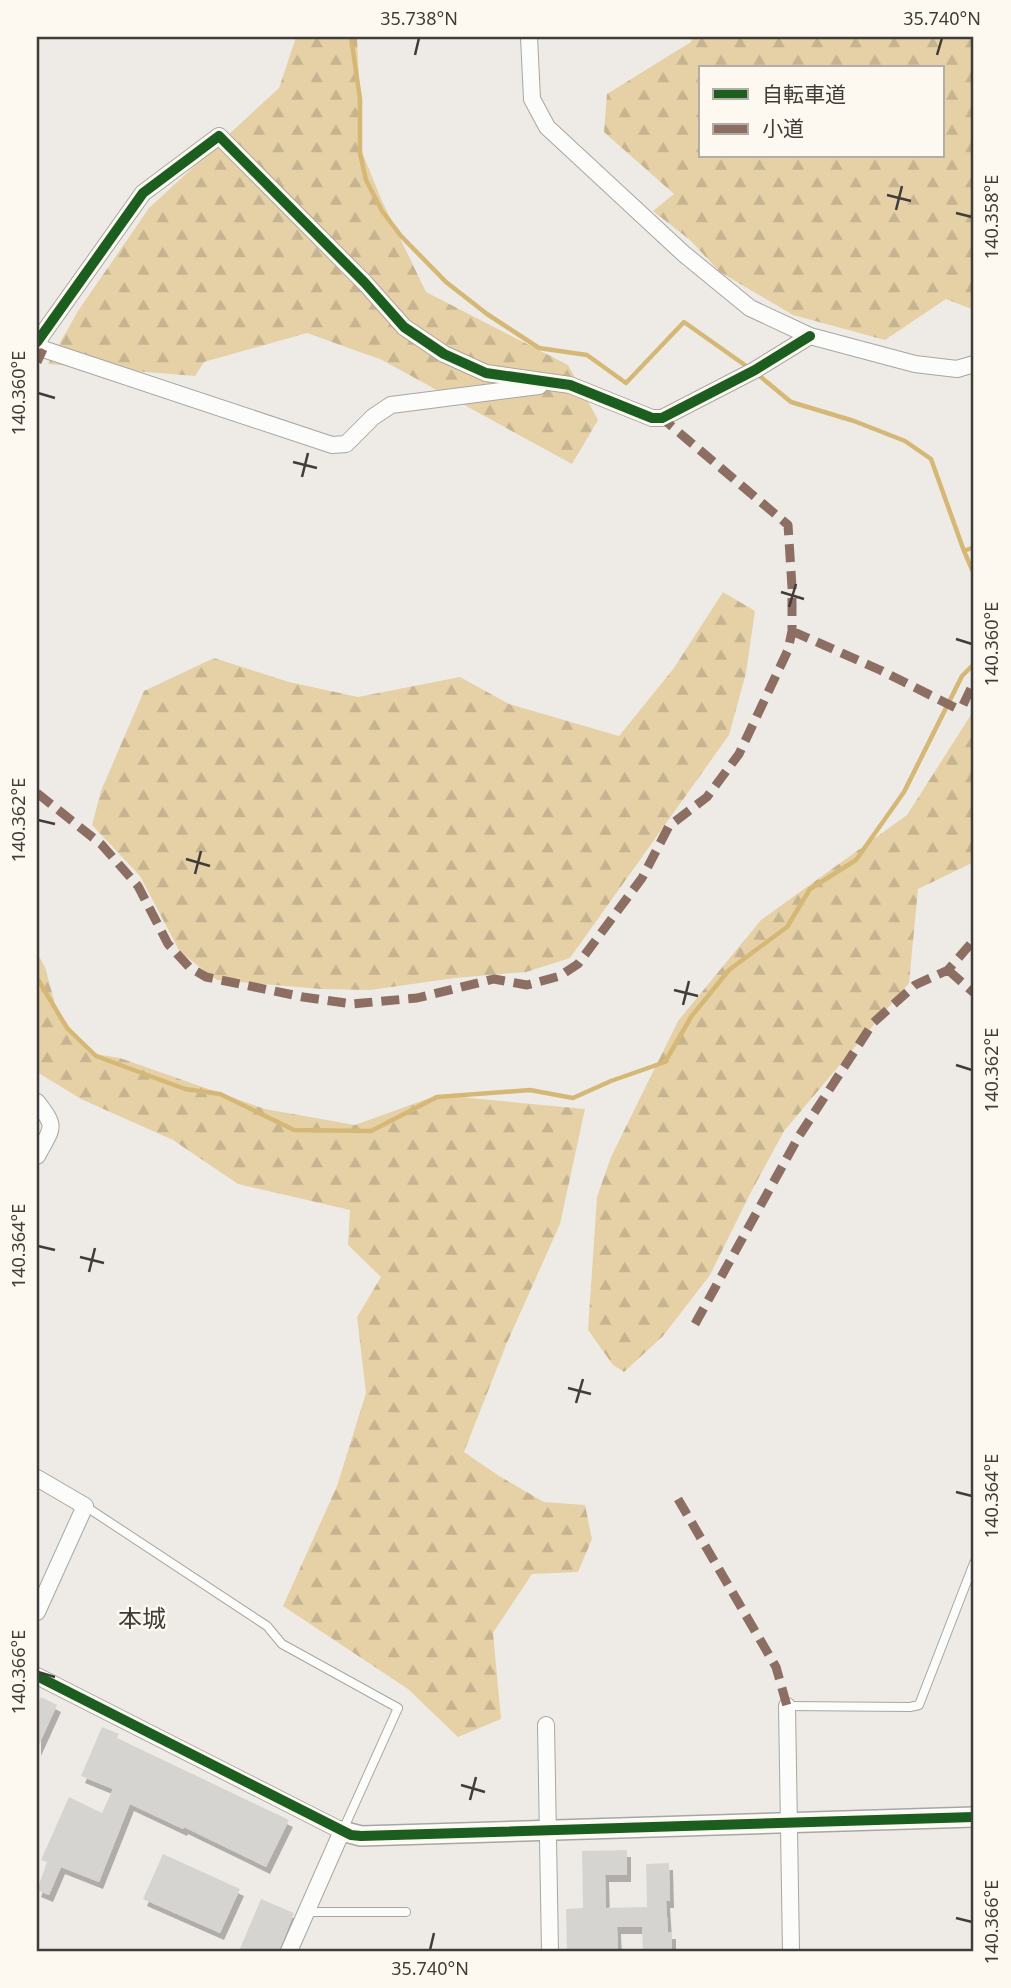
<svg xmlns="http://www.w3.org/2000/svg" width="1011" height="1988" viewBox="0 0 1011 1988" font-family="'Noto Sans','Noto Sans JP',sans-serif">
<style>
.forest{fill:url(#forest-firs);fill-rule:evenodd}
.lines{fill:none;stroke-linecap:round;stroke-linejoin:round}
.stream{stroke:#d6b876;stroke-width:4.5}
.building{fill:#d6d4d1;filter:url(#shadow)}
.service-casing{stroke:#a8a6a2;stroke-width:10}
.minor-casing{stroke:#a8a6a2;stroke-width:18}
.tertiary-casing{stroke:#a8a6a2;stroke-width:22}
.service{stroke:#fcfcfb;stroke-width:8}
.minor{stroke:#fcfcfb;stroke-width:16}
.tertiary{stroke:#fcfcfb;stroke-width:19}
.quiet{stroke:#8d6e63;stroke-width:9;stroke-dasharray:18 9;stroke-linecap:butt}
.cycleway-casing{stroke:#fef9f0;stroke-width:15}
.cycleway{stroke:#1b5e20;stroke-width:10}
.ticks{fill:none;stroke:#3f3d39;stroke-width:2.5}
.labels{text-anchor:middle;stroke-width:5;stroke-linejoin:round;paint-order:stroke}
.quarter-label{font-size:24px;fill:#3f3d39;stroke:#fef9f0}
.neatline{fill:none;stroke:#3f3d39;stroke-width:2.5}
.ticks-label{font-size:18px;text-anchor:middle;fill:#3f3d39}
</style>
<defs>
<pattern id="forest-firs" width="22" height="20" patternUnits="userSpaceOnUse" patternTransform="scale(1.75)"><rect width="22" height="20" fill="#e6d1a6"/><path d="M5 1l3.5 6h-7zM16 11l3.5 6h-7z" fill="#c6b490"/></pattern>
<filter id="shadow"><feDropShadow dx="4" dy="7" stdDeviation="0" flood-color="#0004"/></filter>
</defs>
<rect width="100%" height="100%" fill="#eeebe6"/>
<path class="forest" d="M296 37H357L362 152 382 201 426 292 568 365 598 420 572 464 382 360 307 333 204 362 195 376 48 364 78 311 149 208 279 88Z
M692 37H974V310L946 299 885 340 793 315 720 272 690 240 653 211 674 194 604 132 607 94 691 42ZM701 68H943V156H701Z
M723 592 755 611 746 673 729 735 570 958 526 972 455 978 370 990 321 989 217 980 180 952 140 876 92 825 101 791 144 691 214 658 289 682 358 697 460 677 509 704 619 736 674 668Z
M974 710V862L918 889 909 983 784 1131 750 1194 710 1275 663 1336 624 1372 613 1365 588 1330 597 1197 611 1157 678 1021 761 920 907 815Z
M37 953 45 967 57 1011 90 1053 120 1058 265 1109 355 1125 438 1095 585 1109 560 1224 506 1345 464 1452 499 1476 544 1502 585 1505 592 1539 578 1572 532 1574 493 1633 501 1719 458 1737 408 1689 283 1606 337 1486 366 1393 357 1317 381 1277 348 1245 350 1210 238 1184 173 1140 81 1099 37 1072Z"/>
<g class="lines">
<path class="stream" d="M351 37 360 99V153L366 180 382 211 401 236 446 282 487 314 539 348 587 355 626 383 684 322 749 368
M756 373 791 402 854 421 905 441 931 459 964 551 974 574
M964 551 974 547
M37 978 67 1028 96 1056 185 1089 220 1094 294 1130 371 1131 437 1097 530 1090 573 1098 611 1081 665 1062 691 1017 729 970 787 927 810 889 856 860 904 792 962 676 974 664"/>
</g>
<path class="building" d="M41 1697 57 1705 37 1749V1706Z
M102 1727 119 1734 117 1738 289 1820 266 1867 184 1827 183 1829 130 1804 99 1882 61 1867 49 1895 37 1890 47 1862 41 1860 69 1797 102 1813 113 1789 81 1776Z
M627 1850V1875H605L606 1908 647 1907 646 1864 669 1863 670 1901H666L668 1932H672V1951H643L642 1927H617L618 1951H567L566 1909 583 1908 582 1851Z
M163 1854 240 1889 220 1933 143 1899Z
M261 1899 294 1913 279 1951H239Z"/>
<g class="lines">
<g class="service-casing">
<path id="service" d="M85 1506 267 1626 282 1644 398 1708 343 1830
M787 1706 910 1707 919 1705 974 1563
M306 1912H406"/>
</g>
<g class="minor-casing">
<path id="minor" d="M529 37 532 99 547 127 684 254 750 308 810 336 915 364 957 369 974 364
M37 342 143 193 219 136 365 283 404 327 444 354 486 373 570 385 652 418H662L755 370 810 336
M38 342 43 349 332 445 346 444 373 417 391 405 539 386
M37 1102C58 1129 52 1127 37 1156
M37 1478 85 1506 37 1612
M37 1676 342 1831 289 1951
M787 1706 791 1951
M546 1725 550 1951"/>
</g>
<g class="tertiary-casing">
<path id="tertiary" d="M342 1831 361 1836 974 1817"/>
</g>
<use href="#service" class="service"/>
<use href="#minor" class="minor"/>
<use href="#tertiary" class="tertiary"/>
<path class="quiet" d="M37 362 43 349
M792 631 880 670 956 708 963 705 974 682
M37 793 101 844 138 886 168 944 189 967 206 977 303 997 352 1004 417 998 494 979 527 985 560 976 578 964 642 878 669 826 707 797 739 754 788 650 792 631V587L788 525 662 418
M948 970 974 993
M695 1324 799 1136 873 1023 915 985 948 970 974 940
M678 1499 776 1667 787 1706"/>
<g class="cycleway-casing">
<path id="cycleway" d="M37 342 143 193 219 136 365 283 404 327 444 354 486 373 570 385 652 418H662L755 370 810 336
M37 1676 351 1835 361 1836 974 1817"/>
</g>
<use href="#cycleway" class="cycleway"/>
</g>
<path class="ticks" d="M415 55 419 38M937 55 942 38M887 195 911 201M896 210 902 186M956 213 972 217M38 393 55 398M293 462 317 468M302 477 308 453M781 592 804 599M789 607 796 584M956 639 972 644M38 820 55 824M186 859 210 866M195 874 201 851M674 990 698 996M683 1005 689 981M956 1065 972 1070M38 1246 55 1250M80 1257 104 1263M89 1272 95 1248M568 1388 591 1394M576 1403 583 1379M956 1492 972 1496M38 1672 55 1677M461 1785 485 1792M470 1800 476 1777M956 1918 972 1922M430 1950 434 1933"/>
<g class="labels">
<g class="quarter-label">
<text x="142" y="1627">本城</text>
</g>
</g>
<rect width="1011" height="1988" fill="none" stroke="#fef9f0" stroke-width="77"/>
<rect x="699" y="66" width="245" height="91" fill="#fef9f0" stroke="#b2aea7" stroke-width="2"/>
<rect x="713" y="89" width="35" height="10" fill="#1b5e20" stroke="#b2aea7" stroke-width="2"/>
<text x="762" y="102" font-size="21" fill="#3f3d39">自転車道</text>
<rect x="713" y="124" width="35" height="10" fill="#8d6e63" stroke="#b2aea7" stroke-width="2"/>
<text x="762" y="136" font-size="21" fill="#3f3d39">小道</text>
<rect x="38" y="38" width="934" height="1912" class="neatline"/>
<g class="ticks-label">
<text x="419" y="25">35.738°N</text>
<text x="942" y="25">35.740°N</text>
<text transform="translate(992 217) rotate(-90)" y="6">140.358°E</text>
<text transform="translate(19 393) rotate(-90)" y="6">140.360°E</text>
<text transform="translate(992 644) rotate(-90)" y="6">140.360°E</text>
<text transform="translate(19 820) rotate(-90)" y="6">140.362°E</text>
<text transform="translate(992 1070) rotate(-90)" y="6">140.362°E</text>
<text transform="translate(19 1246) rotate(-90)" y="6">140.364°E</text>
<text transform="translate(992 1496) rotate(-90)" y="6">140.364°E</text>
<text transform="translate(19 1672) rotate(-90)" y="6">140.366°E</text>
<text transform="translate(992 1922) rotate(-90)" y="6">140.366°E</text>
<text x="430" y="1975">35.740°N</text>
</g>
</svg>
